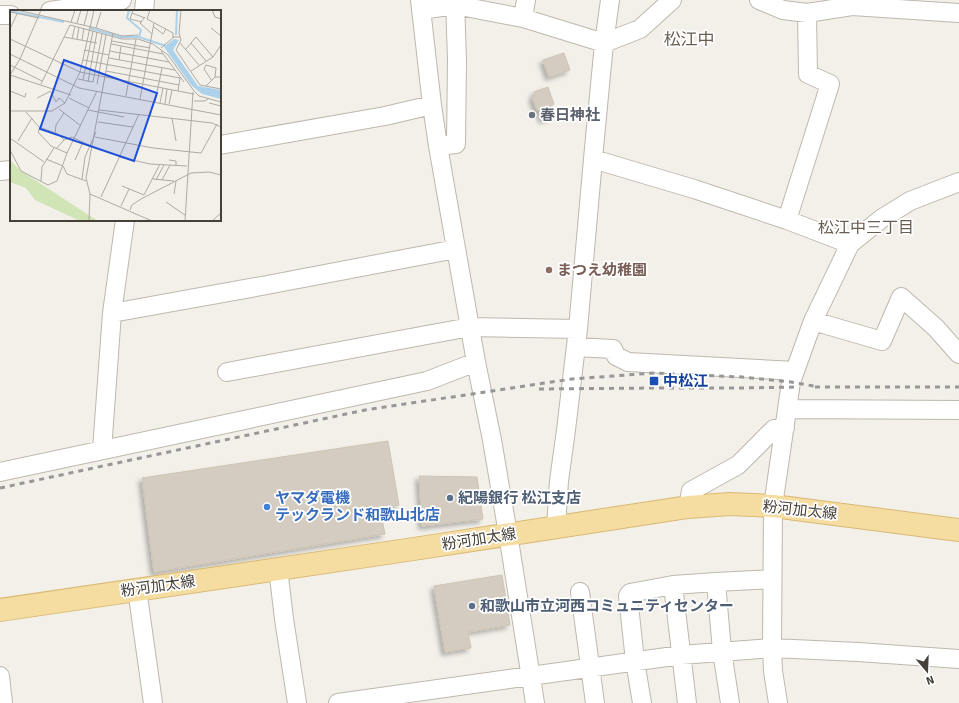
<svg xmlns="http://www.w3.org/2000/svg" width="959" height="703" viewBox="0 0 959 703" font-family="Signika,'Noto Sans JP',sans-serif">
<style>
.building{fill:#d4ccc0;stroke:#cec4b4;filter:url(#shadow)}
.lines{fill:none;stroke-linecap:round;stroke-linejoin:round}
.minor-casing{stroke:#beb8ad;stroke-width:20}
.major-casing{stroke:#d9b972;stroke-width:24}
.minor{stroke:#fff;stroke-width:18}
.major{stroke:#f5dca1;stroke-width:22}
.rail{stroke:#979797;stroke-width:3;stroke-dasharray:5 5;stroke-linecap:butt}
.worship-dot{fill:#6b7280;stroke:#fff;stroke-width:1.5}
.education-dot{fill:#8d6e63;stroke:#fff;stroke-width:1.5}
.transit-dot{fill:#1a4fb4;stroke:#fff;stroke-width:1.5}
.service-dot{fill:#5c6f8a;stroke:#fff;stroke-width:1.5}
.shop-dot{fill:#3f7fe0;stroke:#fff;stroke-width:1.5}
.labels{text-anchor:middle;stroke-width:3.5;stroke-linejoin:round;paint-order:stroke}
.worship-label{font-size:15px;font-weight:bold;fill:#5b616d;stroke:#fff;text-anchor:start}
.education-label{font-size:15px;font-weight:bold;fill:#785e54;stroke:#fff;text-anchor:start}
.transit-label{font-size:15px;font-weight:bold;fill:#164399;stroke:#fff;text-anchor:start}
.shop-label{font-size:15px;font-weight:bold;fill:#366cbe;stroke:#fff;text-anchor:start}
.service-label{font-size:15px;font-weight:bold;fill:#4e5e75;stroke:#fff;text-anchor:start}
.street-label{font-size:15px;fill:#464138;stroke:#fff}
.neighbourhood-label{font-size:16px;fill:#685e51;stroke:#fff}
.quarter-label{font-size:17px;fill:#685e51;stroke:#fff}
.inset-river{fill:none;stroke:#acd1ea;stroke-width:2}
.inset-road{fill:none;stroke:#aeaaa3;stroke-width:1}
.view{fill:#1d4ed8;fill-opacity:0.15;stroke:#1d4ed8;stroke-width:2}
.inset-edge{fill:none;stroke:#464138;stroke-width:2}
</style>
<defs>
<filter id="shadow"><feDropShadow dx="-3.5" dy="3.5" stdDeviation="2" flood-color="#0004"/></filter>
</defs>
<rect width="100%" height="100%" fill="#f3f0ea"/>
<path class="building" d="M564 53 570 70 549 77 543 60Z
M548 87 554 104 550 106 554 116 543 120 539 110H537L532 97 535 96 534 92Z
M388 441 399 505 380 509 385 534 154 572 142 478Z
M419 476 477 477 483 519 422 526Z
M502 575 510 625 468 632 471 648 445 652 434 586Z"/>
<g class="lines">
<g class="minor-casing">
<path id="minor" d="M420 0 432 105 438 146 476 362 492 440 508 534 535 703
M759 0 783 10 807 13 852 6 959 13
M421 10 455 5 523 18 604 43 640 29 672 0
M50 11 122 0
M144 11 145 0
M0 15H11
M523 18 526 0
M220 145 385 116 432 105
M438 146 456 144 457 60 455 0
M593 159 694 189 787 220 850 244
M0 171 11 170
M787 220 830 84 808 74 807 13
M112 313 267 285 456 249
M813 321 882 341 901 297 936 328 959 354
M576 347 613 349 616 356 628 362 795 371
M227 372 470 327 578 329
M787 409 959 410
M102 450 112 313 125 220
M0 472 427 381 476 362
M688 507 691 491 738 465 774 429 785 428
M556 527 559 481 566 430 578 329 593 159 604 43 610 0
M278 568 284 619 297 703
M673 585 687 703
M137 589 153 703
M580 592 595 703
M0 676 3 703
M338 703 681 655 772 648 858 652 959 659
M642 703 635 661 628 596 630 593 673 585 716 582
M730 703 722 651 716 582 772 579
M778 703 773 671 772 648 773 506 791 382 813 321 850 244 881 219 910 201 959 182"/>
</g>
<g class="major-casing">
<path id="major" d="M0 610 407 550 688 507 730 504 773 506 959 530"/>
</g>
<use href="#minor" class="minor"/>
<use href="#major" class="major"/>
<path class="rail" d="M815 387H959
M539 389 654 388H741L799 387
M0 488 365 410 572 379 654 373 742 377 791 382 819 387"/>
</g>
<circle class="worship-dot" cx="532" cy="115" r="4"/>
<circle class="education-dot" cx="549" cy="270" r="4"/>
<rect class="transit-dot" x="649" y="376" width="10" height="10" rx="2"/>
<g class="service-dot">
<circle cx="450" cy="498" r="4"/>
<circle cx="472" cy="606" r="4"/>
</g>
<circle class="shop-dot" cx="267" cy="507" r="4"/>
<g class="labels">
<g class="worship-label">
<text x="540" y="120">春日神社</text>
</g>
<g class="education-label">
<text x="557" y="275">まつえ幼稚園</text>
</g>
<g class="transit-label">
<text x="663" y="386">中松江</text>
</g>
<g class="shop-label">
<text x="275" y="503">ヤマダ電機<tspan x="275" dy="17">テックランド和歌山北店</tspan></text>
</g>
<g class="service-label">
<text x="458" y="503">紀陽銀行 松江支店</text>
<text x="480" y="611">和歌山市立河西コミュニティセンター</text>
</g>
<g class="street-label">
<text transform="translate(800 510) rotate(6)" y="5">粉河加太線</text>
<text transform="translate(479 539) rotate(-9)" y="5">粉河加太線</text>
<text transform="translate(158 586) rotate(-8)" y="5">粉河加太線</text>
</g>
<g class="neighbourhood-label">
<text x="866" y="233">松江中三丁目</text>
</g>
<g class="quarter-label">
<text x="689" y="45">松江中</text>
</g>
</g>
<g transform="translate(10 10)">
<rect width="211" height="211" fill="#f3f0ea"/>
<path d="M0 150 11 161 88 211H70L25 190 16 178 0 172Z" fill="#d0e4b6"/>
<path d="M164 29 169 30 163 40 188 76 211 80V89L192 84 181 75 154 37Z" fill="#acd1ea"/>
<path class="inset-river" d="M119 0 117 8 131 20 129 27M0 1 54 12M79 18 111 27H129L156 36M166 25 167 0"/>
<path class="inset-road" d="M7 0 86 18 91 2M123 0 120 9 132 12M140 0 137 9 163 23V28M171 0 169 23 171 30 166 40 190 75 211 79M202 0 205 7 211 9M0 2 29 8M122 3 135 8M135 7 130 13 142 24M61 12 65 0M67 13 71 0M74 15 78 0M144 17 153 24 156 19M86 18 112 26 128 25M201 18 211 26M0 19 7 4M54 27 87 33M0 29 70 62 168 81M62 29 65 16M67 29 69 17M72 30 74 18M102 31 140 38M170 33 189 55M181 33 186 27 203 47M101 34 153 44M151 38 164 27H170M176 39 181 33 196 51M74 40 99 45M100 41 159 52M151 41 174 72M0 44 69 78 211 105M99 48 165 60M73 50 170 68M109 50 111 36M0 55 32 71M96 61 169 75M181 61 203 47 211 35M0 65 10 49 31 0M0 65 61 85M170 68 168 81 184 84M68 69 73 70 83 21M73 70 83 72 92 24M202 71 194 59 196 55 206 58 205 67M78 72 87 22M31 74 60 15 112 29H128L143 34 158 45 184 81 189 86 211 92M87 74 96 25M196 76 205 67H211M0 81 15 87 16 83M41 82 46 92 49 88 55 93M116 86 126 29M27 88 41 81M59 88 79 98M130 89 144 13M184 91H195L199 88M145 92 152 58M150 93 153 78M199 93 211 96M155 94 157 79M159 94 162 80M49 99 71 116M78 100 114 107M89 100 202 113 211 117M0 101H42L55 93 70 62 84 0M16 102 29 117 48 124 54 130M162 108 166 131M88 112 123 117M30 118 28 122 41 136 57 143M45 123 46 115 54 103M85 127 143 138 191 143 207 114M0 128 34 152M8 131 22 108M46 139 54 130 62 127 81 136M0 140 11 161 38 175 47 171 57 143 87 81M109 147 140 154 177 156M36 149 53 156 57 164 76 171M65 150 73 132M159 150 166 151V156M72 169 75 147 86 122M143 169 164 171M146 170 154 155M152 170 160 155M31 171 32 157 44 138M112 176 134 185M80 184 142 211M164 184 166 171M134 185 150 154M91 187 129 104M156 192 175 205M111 196 119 179M120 200 122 195 131 189 181 163 199 162 211 165M79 211 80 184 76 168 103 23M175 211 183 82M202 211 211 203"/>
<path class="view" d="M54 50 147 83 124 151 30 119Z"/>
<rect width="211" height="211" class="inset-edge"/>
</g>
<g transform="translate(927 671) rotate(161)" stroke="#ffffff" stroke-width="3" paint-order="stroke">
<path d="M0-3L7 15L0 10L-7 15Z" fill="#464138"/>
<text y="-6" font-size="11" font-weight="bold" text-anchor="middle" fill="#464138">N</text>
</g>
</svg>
